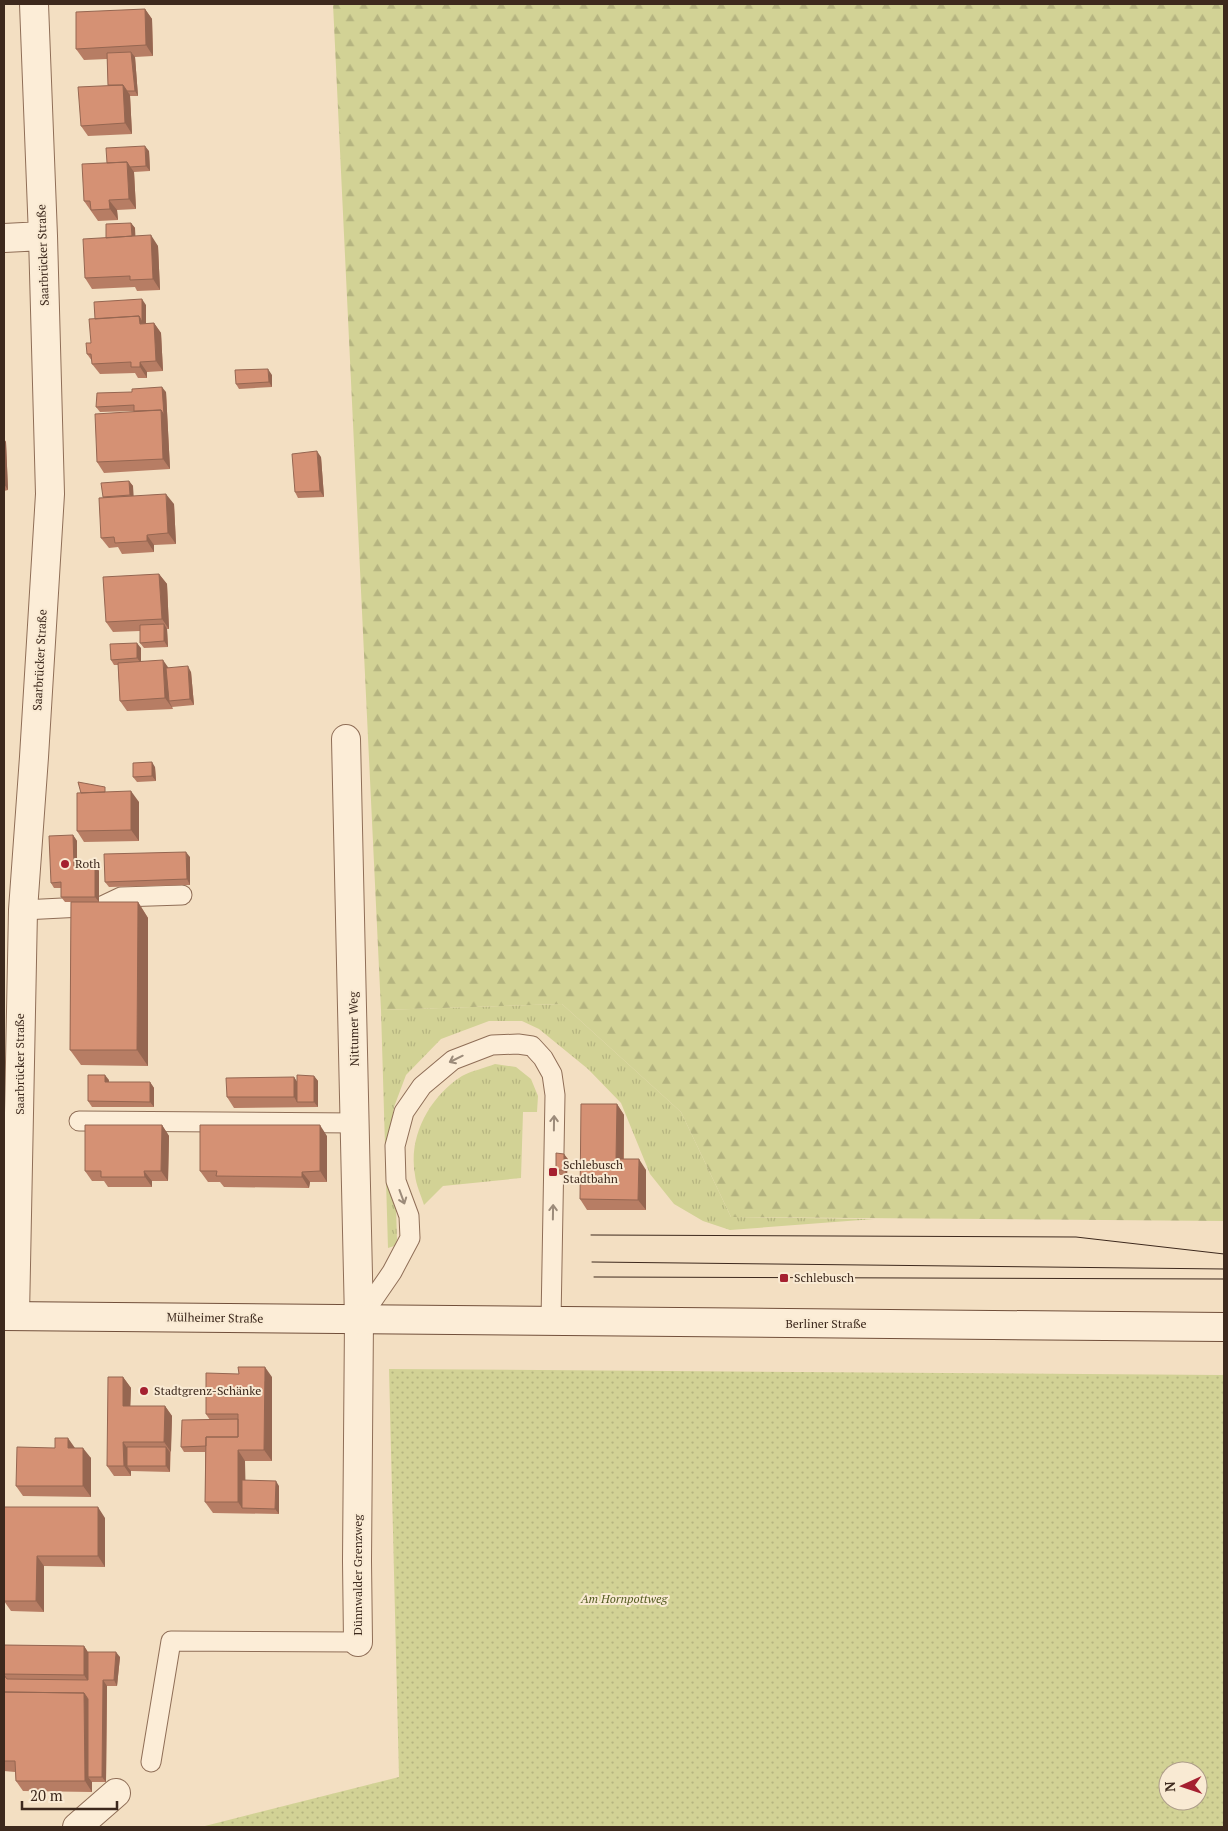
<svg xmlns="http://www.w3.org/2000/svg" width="1228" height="1831" viewBox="0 0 1228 1831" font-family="'PT Serif',serif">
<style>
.grass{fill:url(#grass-tufts)}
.forest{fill:url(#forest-firs)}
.park{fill:url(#park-dots);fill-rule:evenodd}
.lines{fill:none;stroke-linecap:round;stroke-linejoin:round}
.lane-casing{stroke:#8f6e57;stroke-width:21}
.street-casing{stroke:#8f6e57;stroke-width:30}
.secondary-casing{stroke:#714f3a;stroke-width:30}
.lane{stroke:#fcedd7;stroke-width:19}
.street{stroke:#fcedd7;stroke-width:28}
.secondary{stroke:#fcedd7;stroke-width:28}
.tram{stroke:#3d291d;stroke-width:1}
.wall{fill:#b77d64}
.shaded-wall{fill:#956651}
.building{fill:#d59174;stroke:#956651}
.oneway{stroke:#9c8b7a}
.poi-dot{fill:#a52030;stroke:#f9ead3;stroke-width:2}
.labels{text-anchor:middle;stroke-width:4;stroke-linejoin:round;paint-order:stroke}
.street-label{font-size:12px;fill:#3d291d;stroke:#f9ead3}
.poi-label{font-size:12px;fill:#3d291d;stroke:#f9ead3;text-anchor:start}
.park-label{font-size:12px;font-style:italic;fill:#545c21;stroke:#f9ead3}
</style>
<defs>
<pattern id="grass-tufts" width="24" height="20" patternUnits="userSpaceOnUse" patternTransform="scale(1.25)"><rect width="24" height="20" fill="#d2d295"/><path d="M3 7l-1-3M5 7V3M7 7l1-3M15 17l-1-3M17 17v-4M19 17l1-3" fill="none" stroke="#b5b480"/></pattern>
<pattern id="forest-firs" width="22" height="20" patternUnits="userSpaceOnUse" patternTransform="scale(1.25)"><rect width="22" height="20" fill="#d2d295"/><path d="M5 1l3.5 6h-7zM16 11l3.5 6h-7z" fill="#b5b480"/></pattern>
<pattern id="park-dots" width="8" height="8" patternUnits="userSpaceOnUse" patternTransform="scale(1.25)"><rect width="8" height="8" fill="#d2d295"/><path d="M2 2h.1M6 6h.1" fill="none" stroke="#b5b480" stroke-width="1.8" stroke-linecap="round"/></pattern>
</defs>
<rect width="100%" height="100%" fill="#f3dfc2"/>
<path class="grass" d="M562 1004 681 1112 731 1217 874 1219 730 1230 703 1221 674 1204 650 1174 621 1103 588 1069 539 1029 522 1021H489L441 1039 406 1075 394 1107 389 1145 396 1207 397 1240 394 1246 388 1248 381 1010Z
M495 1064 516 1067 531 1079 538 1096 537 1112H523L521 1178 443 1186 424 1205C421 1195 416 1185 415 1175 408 1137 429 1097 462 1076 471 1071 485 1068 495 1064Z"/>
<path class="forest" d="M333 4H1224V1221L731 1217 681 1112 562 1004 381 1010Z"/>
<path class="park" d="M389 1369 1224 1375V1827H201L399 1777ZM1168 1771H1198V1801H1168Z"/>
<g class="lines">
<g class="lane-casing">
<path id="lane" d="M23 910 102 906 121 897 182 895
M79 1121 356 1123
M359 1320 392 1272 410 1238 409 1216 396 1181 395 1146 404 1112 422 1086 453 1060 492 1045 518 1044 532 1046 543 1058 552 1074 555 1095 551 1321
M151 1762 171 1641 358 1642"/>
</g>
<g class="street-casing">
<path id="street" d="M4 238 43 236
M346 739 359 1320 357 1561 358 1642
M15 1316 23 910 34 757 50 494 43 236 34 4
M77 1827 116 1793"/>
</g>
<g class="secondary-casing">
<path id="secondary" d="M4 1316 1224 1327"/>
</g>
<use href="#lane" class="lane"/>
<use href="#street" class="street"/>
<use href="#secondary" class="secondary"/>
<path class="tram" d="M591 1235 1076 1237 1224 1254
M592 1262 1224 1269
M594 1277 1224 1279"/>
</g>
<path class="wall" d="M145 9 152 19 153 56 135 57 138 96H130L132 134 88 136 81 126 108 85 107 59 84 60 76 49Z
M149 151 150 171 134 172 136 209 117 210 118 220 98 221 84 201 107 163Z
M131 223 135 228V236L158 246 160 290 137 291 135 287 92 289 85 278 106 238Z
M146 305V323H154L161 333 163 371 147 372V378H138L135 373 100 374 92 364V361L87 354 91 343 95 319Z
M272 375V387L239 389 236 384Z
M166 392 170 469 104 473 97 462 134 411 100 412 96 407Z
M4 439 6 442 8 490 4 491Z
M321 457 324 497 298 498 295 492Z
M129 481 133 486V496L174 504 176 544 154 545V552L122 554 118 547 109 548 101 538 103 498V497Z
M159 574 167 584 169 629H167L168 647 144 648 140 643V631L113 632 106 622Z
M141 648V661L168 668 191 672 194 705 172 707 173 709 127 711 120 701 118 665H114L111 660Z
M155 767 156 781 137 782 133 777Z
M109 792 139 802V841L84 842 77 831Z
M73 835 77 841V866L95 865 99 871V902H138L148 918V1066L81 1065 70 1050 71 902H65L61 897V888H54L51 883Z
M190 857V885L109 887 105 882Z
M314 1076 318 1081V1107L234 1108 227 1097 294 1077 297 1082Z
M109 1080V1082H150L154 1088V1107H92L88 1101Z
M617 1104 624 1115V1159L646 1170V1210H587L580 1199Z
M162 1125 169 1136 168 1181H152V1187H108L104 1181H92L85 1171Z
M327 1136V1182H310L309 1188 224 1187 220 1182H208L200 1171Z
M568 1159 567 1175H560L556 1170Z
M123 1377 131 1388 130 1406H165L172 1416 170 1472 131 1471V1476H114L107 1466Z
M272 1377V1461H245V1481L279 1486V1514L213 1513 205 1502V1452H184L181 1447 210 1420 206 1414Z
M75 1448 91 1458V1497L23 1496 16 1486Z
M105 1518V1567L44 1566V1612L11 1611 4 1601V1550Z
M4 1645 84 1646 88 1652 120 1657 117 1686H107L106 1782H92V1792L23 1791 16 1781 15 1772 4 1771Z"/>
<path class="shaded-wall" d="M145 9 152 19 153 56 146 45Z
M131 52 135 57 138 96 135 91Z
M123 85 130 95 132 134 125 123Z
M145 146 149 151 150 171 146 166Z
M127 162 134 172 136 209 129 199Z
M109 200 117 210 118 220 110 209Z
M131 223 135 228 136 247 132 242Z
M151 235 158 246 160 290 153 279Z
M142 299 146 305V327L140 324 139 316Z
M154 323 161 333 163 371 156 361Z
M140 362 147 372V378L140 367Z
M268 369 272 375V387L269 382Z
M162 387 166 392 170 469 163 459 161 410Z
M4 439 6 442 8 490 4 484Z
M317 451 321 457 324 497 320 491Z
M129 481 133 486 134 501 130 495Z
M166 494 174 504 176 544 168 533Z
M147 535 154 545V552L147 541Z
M159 574 167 584 169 629 162 619Z
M164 624 167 629 168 647 164 641Z
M137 643 141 648V663L137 658Z
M163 660 170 670 169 701 173 709 165 698Z
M188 666 191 672 194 705 190 699Z
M152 762 155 767 156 781 152 776Z
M131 791 139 802V841L131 830Z
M73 835 77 841V871L74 866Z
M186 852 190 857V885L187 879Z
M95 865 99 871V902L95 897Z
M138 902 148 918V1066L137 1050Z
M105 1075 109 1080 108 1087 105 1082Z
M314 1076 318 1081V1107L314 1102Z
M294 1077 301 1088 297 1102 294 1097Z
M150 1082 154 1088V1107L150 1102Z
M617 1104 624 1115 623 1170 616 1159Z
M162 1125 169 1136 168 1181 161 1171Z
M320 1125 327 1136V1182L320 1171Z
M564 1154 568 1159 567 1175 564 1170Z
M639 1159 646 1170V1210L638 1200Z
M144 1171 152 1181V1187L145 1177Z
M302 1172 310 1182 309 1188 302 1177Z
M265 1367 272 1377V1461L264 1450Z
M123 1377 131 1388 130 1416 123 1406Z
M165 1406 172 1416 171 1452 164 1442Z
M68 1438 75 1448H68Z
M123 1442 131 1453 127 1466 131 1471V1476L124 1466Z
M166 1447 170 1452V1472L166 1466Z
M83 1448 91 1458V1497L83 1486Z
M238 1450 245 1461 246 1508H242L238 1502Z
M276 1481 279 1486V1514L275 1509Z
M98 1507 105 1518V1567L98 1556Z
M37 1556 44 1566V1612L36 1601Z
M84 1646 91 1657V1686L84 1675Z
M116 1652 120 1657 117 1686 114 1680Z
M103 1680 107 1686 106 1782 102 1777Z
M84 1693 91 1704 88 1777 92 1782V1792L85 1781Z"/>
<path class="building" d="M145 9 146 45 76 49V12Z
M131 52 135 91H127L123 85H108L107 53Z
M123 85 125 123 81 126 78 87Z
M145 146 146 166 130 167 127 162 107 163 106 148Z
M127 162 129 199 109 200 110 209 91 210 90 201H84L82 164Z
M131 223 132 236 106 238V224Z
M151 235 153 279 130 280V276L85 278 83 239Z
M142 299V322L139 316 95 319 94 302Z
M139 316 140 324 154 323 156 361 140 362V367H131V362L92 364 91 354H87L86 343H91L89 319Z
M268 369 269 382 236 384 235 370Z
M162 387 164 415 161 410 134 411V405L96 407 97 393 132 392V389Z
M161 410 163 459 97 462 95 414Z
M317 451 320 491 295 492 292 454Z
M129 481 130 495 103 497 101 483Z
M166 494 168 533 147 535V541L115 543 114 537 101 538 99 498Z
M159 574 162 619 106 622 103 577Z
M164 624V641L140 643V625Z
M137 643V658L111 660 110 644Z
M163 660 165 698 120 701 118 663Z
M188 666 190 699 169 701 166 668Z
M152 762V776L133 777V763Z
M78 782 105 787V792L81 793Z
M131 791V830L77 831V793Z
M73 835 74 866 95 865V897H61V882L51 883 49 836Z
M186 852 187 879 105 882 104 854Z
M71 902H138L137 1050H70Z
M88 1075H105V1082H150V1102L88 1101Z
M297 1075 314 1076V1102H297Z
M294 1077V1097H227L226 1078Z
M581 1104H617L616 1159H639L638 1200 580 1199Z
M85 1125H162L161 1171H144L145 1177H101V1171H85Z
M200 1125H320V1171L302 1172V1177L216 1176 217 1171H200Z
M556 1153 564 1154V1170H556Z
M238 1367H265L264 1450H238V1502H205L206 1437H238V1414H206V1373L239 1374Z
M108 1377H123V1406H165L164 1442H123L124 1466H107Z
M238 1419V1437H206V1446L181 1447 182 1420Z
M55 1438H68V1448H83V1486H16L17 1447 55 1448Z
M127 1447H166V1466H127Z
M242 1480 276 1481 275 1509 242 1508Z
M4 1507H98V1556H37L36 1601H4Z
M4 1645 84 1646V1675L4 1674Z
M88 1652H116L114 1680H103L102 1777H88V1699L84 1693 4 1692V1675L7 1679 88 1680Z
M4 1692 84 1693 85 1781H16L15 1761H4Z"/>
<defs><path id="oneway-shaft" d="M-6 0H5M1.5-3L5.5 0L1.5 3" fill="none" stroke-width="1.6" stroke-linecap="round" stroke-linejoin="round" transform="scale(1.25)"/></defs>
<g class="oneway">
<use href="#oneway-shaft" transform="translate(456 1059) rotate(154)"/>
<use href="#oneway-shaft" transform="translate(554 1123) rotate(-89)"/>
<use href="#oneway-shaft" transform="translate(402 1197) rotate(70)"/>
<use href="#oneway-shaft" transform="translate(553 1212) rotate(-89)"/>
</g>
<g class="poi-dot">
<circle cx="65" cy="864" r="5"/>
<rect x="548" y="1167" width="10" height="10" rx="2.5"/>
<rect x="779" y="1273" width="10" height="10" rx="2.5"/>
<circle cx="144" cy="1391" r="5"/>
</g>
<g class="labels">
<g class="street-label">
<text transform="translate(43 255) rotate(-92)" y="4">Saarbrücker Straße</text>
<text transform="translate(40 660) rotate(-87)" y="4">Saarbrücker Straße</text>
<text transform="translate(354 1029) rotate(-91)" y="4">Nittumer Weg</text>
<text transform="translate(20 1064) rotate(-90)" y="4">Saarbrücker Straße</text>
<text transform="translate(215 1318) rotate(1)" y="4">Mülheimer Straße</text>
<text x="826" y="1328">Berliner Straße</text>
<text transform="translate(358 1575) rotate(-90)" y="4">Dünnwalder Grenzweg</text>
</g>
<g class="poi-label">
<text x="75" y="868">Roth</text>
<text x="563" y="1169">Schlebusch<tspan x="563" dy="14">Stadtbahn</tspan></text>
<text x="794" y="1282">Schlebusch</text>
<text x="154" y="1395">Stadtgrenz-Schänke</text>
</g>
<g class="park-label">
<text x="624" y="1603">Am Hornpottweg</text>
</g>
</g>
<rect width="1228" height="1831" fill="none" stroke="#3d291d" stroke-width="10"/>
<g transform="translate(1183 1786) rotate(267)"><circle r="24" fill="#f9ead3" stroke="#ae9d8a"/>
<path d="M0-4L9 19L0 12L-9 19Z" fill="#a52030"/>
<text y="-8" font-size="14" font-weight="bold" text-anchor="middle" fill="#3d291d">N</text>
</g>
<path d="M22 1801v8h95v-8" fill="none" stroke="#3d291d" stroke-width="2.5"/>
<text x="30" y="1801" font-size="15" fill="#3d291d" stroke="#f9ead3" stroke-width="4" paint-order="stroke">20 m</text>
</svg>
